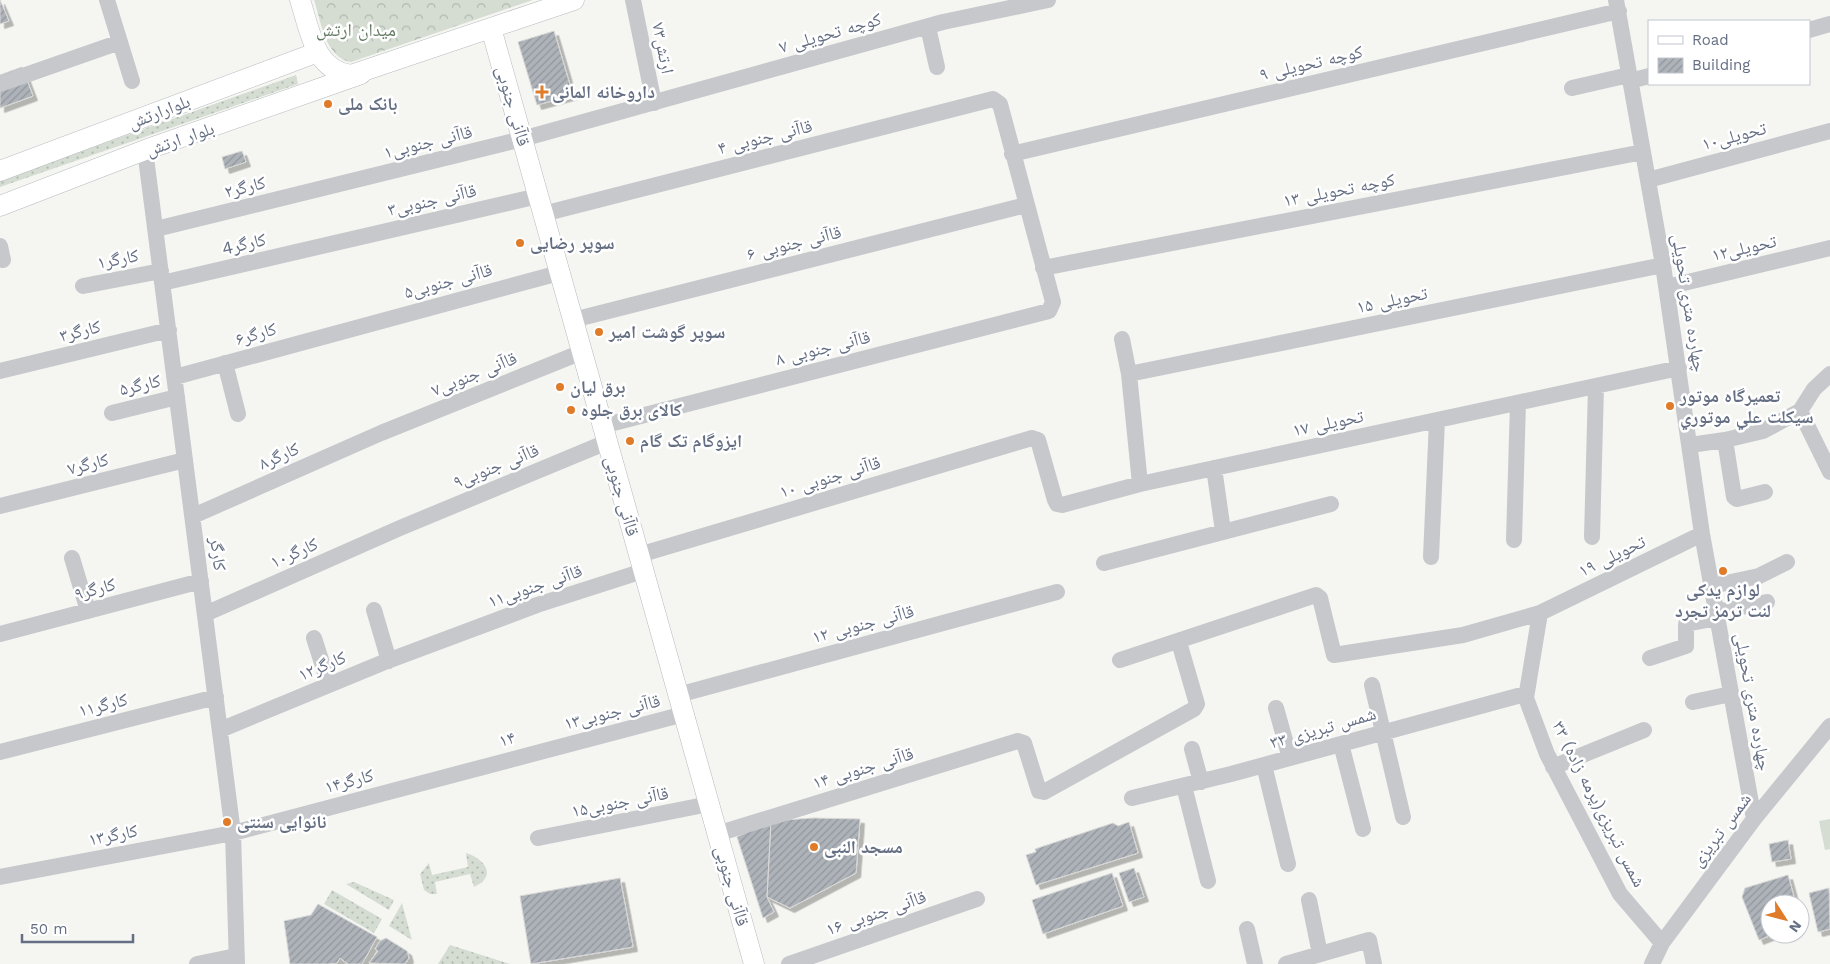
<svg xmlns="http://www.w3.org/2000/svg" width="1830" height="964" viewBox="0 0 1830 964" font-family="'Work Sans','Noto Naskh Arabic',sans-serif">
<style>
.grass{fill:url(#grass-dots)}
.forest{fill:url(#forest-crowns)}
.pitch{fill:#d5ddd3}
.building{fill:url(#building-hatch);stroke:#d7d7d5;filter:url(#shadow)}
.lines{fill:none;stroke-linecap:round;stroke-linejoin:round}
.major-casing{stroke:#b6b9be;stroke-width:21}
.minor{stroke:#c6c8cc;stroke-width:16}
.major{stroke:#fff;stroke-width:20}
.poi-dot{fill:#df7b29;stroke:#fff;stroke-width:2}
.labels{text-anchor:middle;stroke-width:5;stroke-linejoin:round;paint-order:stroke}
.park-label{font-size:18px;fill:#647a64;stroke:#fff}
.street-label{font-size:18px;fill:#656f83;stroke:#fff}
.poi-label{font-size:18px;font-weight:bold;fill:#656f83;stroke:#fff;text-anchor:start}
</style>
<defs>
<pattern id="grass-dots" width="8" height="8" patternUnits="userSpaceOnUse" patternTransform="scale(1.25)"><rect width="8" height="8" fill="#d5ddd3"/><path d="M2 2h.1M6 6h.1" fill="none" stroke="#b0b7b1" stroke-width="1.8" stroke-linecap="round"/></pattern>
<pattern id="forest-crowns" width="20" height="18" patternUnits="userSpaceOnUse" patternTransform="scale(1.25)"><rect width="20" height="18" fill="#d5ddd3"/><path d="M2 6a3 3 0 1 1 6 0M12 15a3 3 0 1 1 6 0" fill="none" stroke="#b0b7b1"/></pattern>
<pattern id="building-hatch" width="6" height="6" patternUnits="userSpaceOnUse" patternTransform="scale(1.25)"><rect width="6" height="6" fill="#aeb3ba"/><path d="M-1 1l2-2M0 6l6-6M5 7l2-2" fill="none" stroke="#91969d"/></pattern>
<filter id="shadow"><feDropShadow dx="4.5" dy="4.5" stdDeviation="0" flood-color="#0004"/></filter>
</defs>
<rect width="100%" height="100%" fill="#f5f6f2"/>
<path class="grass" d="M296 75 298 84 0 187V180Z
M466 853C486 859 497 877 474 887L470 874 435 882 437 894H430L424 890 420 874 429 863 432 875 468 867Z
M354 882 394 900 389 910 346 884Z
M332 890 382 919 374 933 324 904Z
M402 903 412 940 389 926Z
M450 945 510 964H438Z"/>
<path class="forest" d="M314 0H533L351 62C325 58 321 21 314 0Z"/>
<path class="pitch" d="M1830 819V849L1825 850 1819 821Z"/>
<path class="building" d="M0 0 9 21 0 24Z
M554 31 573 95 537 105 518 42Z
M22 67 33 96 0 108V75Z
M242 151 246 162 225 169 222 157Z
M813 818 860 819 856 873 790 908 767 897 771 821Z
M771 821 767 897 774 912 763 918 737 837Z
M1129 822 1138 853 1036 885 1026 855 1036 852 1035 849 1113 823 1118 826Z
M1788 840 1791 859 1772 862 1769 844Z
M1134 868 1144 897 1129 902 1119 873Z
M1112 873 1123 906 1043 934 1032 900Z
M1788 875 1796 904H1770V934H1774L1759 940 1742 897 1745 888Z
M620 878 633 947 531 964 520 896Z
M1829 888 1830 929 1818 932 1809 893Z
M318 904 377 937 362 964H348L340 958 337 963 329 964H290L284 921 311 915Z
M386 938 407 951 409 958 405 964 369 963 378 951 375 949 380 941Z"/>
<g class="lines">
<g class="major-casing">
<path id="major" d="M300 0C310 30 314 70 351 75L574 0
M491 28 754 964
M0 171 318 52
M0 206 145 150 361 74"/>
</g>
<path class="minor" d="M107 0 132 81
M633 0 654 103
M1616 0 1663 265 1702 534 1754 819
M928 27 937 67
M1809 30 1830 24
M1630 81 1649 76
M0 84 120 42
M1572 88 1629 75
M145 150 233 833 237 964
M1012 154 1619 11
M1648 180 1830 131
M543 214 993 99 1000 104 1053 302 1049 311 602 426
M156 229 522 139 943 22 1048 0
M0 246 3 260
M1043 268 1643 152
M162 283 538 196
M83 286 161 271
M1667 287 1830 248
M573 320 1026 205
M1122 339 1129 374 1140 484
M225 363 238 414
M0 371 169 330
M1129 374 1663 265
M175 377 559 273
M1800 411 1830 472
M112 413 177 397
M1725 440 1734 497 1737 499 1765 492
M1690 445 1725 440 1763 431 1800 411 1814 389 1830 374
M1214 468 1223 531
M0 506 185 460
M193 516 381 433 582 352
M1592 537 1596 386
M1514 540 1518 403
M639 555 1032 438 1038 440 1055 500 1057 504 1062 505 1140 484 1679 368
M1431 557 1437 420
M72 558 88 611
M1104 563 1331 504
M1712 586 1759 576 1787 562
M374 610 389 661
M1716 612 1767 602
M1540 613 1526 698 1547 754 1620 894 1662 943
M205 614 400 528 607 442
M0 634 201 581
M314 638 329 685
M1650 658 1686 646V624L1717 618
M1120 660 1316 595 1320 598 1334 655 1463 635 1540 613 1702 534
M1372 685 1403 817
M678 695 1057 592
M1693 702 1731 694
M1276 708 1290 758
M220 730 382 663 537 605 643 571
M1341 744 1363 829
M1192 749 1201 782
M0 752 216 697
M1264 765 1288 864
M1553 767 1644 730
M1184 786 1208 881
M1132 798 1231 774 1525 694
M717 834 1018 741 1024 743 1039 791 1044 792 1194 709 1197 704 1181 649
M538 838 709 804
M0 877 233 833 684 714
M1309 900 1320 954
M1247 929 1255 964
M197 964 236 956
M789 964 977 899
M1286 964 1369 940 1374 964
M1652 964 1662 943 1754 819 1830 726"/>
<use href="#major" class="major"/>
</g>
<g class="poi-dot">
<path d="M539.5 84.5h5v5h5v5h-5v5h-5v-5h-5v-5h5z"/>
<circle cx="328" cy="104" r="5"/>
<circle cx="520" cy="243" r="5"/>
<circle cx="599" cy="332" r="5"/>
<circle cx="560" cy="387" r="5"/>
<circle cx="1670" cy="406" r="5"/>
<circle cx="571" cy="410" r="5"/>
<circle cx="630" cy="441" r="5"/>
<circle cx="1723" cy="571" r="5"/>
<circle cx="227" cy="822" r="5"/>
<circle cx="814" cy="847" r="5"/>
</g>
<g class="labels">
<g class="park-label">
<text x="356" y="36">میدان ارتش</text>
</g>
<g class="street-label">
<text transform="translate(830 33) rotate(-16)" y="6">کوچه تحویلی ۷</text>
<text transform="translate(663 48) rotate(79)" y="6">ارتش۷۳</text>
<text transform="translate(1311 63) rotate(-13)" y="6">کوچه تحویلی ۹</text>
<text transform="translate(513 106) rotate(74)" y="6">قاآنی جنوبی</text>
<text transform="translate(159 112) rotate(-21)" y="6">بلوارارتش</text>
<text transform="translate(1734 136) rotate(-15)" y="6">تحویلی۱۰</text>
<text transform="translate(765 137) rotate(-14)" y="6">قاآنی جنوبی ۴</text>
<text transform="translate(180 139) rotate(-19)" y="6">بلوار ارتش</text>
<text transform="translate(428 142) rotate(-14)" y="6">قاآنی جنوبی۱</text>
<text transform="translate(245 187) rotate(-14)" y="6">کارگر۲</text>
<text transform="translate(1339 190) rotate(-11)" y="6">کوچه تحویلی ۱۳</text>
<text transform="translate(432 200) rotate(-13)" y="6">قاآنی جنوبی۳</text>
<text transform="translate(794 243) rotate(-14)" y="6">قاآنی جنوبی ۶</text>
<text transform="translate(244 244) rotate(-13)" y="6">4کارگر</text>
<text transform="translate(1744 248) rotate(-13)" y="6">تحویلی۱۲</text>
<text transform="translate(118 259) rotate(-11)" y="6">کارگر۱</text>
<text transform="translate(448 281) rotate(-15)" y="6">قاآنی جنوبی۵</text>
<text transform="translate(1392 300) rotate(-12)" y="6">تحویلی ۱۵</text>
<text transform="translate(1689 303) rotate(81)" y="6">چهارده متری تحویلی</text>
<text transform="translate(80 331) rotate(-14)" y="6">کارگر۳</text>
<text transform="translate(256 334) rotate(-16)" y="6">کارگر۶</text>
<text transform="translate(823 348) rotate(-14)" y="6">قاآنی جنوبی ۸</text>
<text transform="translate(474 374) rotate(-22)" y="6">قاآنی جنوبی۷</text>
<text transform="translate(140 385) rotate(-13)" y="6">کارگر۵</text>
<text transform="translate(1328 423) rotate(-12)" y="6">تحویلی ۱۷</text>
<text transform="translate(279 456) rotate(-24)" y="6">کارگر۸</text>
<text transform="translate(88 464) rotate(-14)" y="6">کارگر۷</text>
<text transform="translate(496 466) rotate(-22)" y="6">قاآنی جنوبی۹</text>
<text transform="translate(830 477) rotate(-17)" y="6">قاآنی جنوبی ۱۰</text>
<text transform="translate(622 496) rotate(74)" y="6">قاآنی جنوبی</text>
<text transform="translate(294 553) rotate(-24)" y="6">کارگر۱۰</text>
<text transform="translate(218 554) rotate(83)" y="6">کارگر</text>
<text transform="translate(1612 556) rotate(-26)" y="6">تحویلی ۱۹</text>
<text transform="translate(535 586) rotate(-19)" y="6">قاآنی جنوبی۱۱</text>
<text transform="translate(95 589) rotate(-15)" y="6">کارگر۹</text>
<text transform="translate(863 624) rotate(-15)" y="6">قاآنی جنوبی ۱۲</text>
<text transform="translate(322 666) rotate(-23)" y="6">کارگر۱۲</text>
<text transform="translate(1753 702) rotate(80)" y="6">چهارده متری تحویلی</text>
<text transform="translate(103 705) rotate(-14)" y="6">کارگر۱۱</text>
<text transform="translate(612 712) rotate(-14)" y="6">قاآنی جنوبی۱۳</text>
<text transform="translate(1323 728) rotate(-16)" y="6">شمس تبریزی ۳۳</text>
<text transform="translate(507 739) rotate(-15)" y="6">۱۴</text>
<text transform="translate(863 768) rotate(-17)" y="6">قاآنی جنوبی ۱۴</text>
<text transform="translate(349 781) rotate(-15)" y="6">کارگر۱۴</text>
<text transform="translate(620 802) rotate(-11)" y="6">قاآنی جنوبی۱۵</text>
<text transform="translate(1599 804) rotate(63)" y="6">۳۳ شمس تبریزی(پرمه زاده)</text>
<text transform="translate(1721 830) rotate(-53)" y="6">شمس تبریزی</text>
<text transform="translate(113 835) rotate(-11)" y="6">کارگر۱۳</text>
<text transform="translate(732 886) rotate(74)" y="6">قاآنی جنوبی</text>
<text transform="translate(876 913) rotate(-19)" y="6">قاآنی جنوبی ۱۶</text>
</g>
<g class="poi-label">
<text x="552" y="98">داروخانه المانی</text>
<text x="338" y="110">بانک ملی</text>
<text x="530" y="249">سوپر رضایی</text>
<text x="609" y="338">سوپر گوشت امیر</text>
<text x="570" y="393">برق لیان</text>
<text x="1680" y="402">تعميرگاه موتور<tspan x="1680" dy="21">سيكلت علي موتوري</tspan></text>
<text x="581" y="416">کالای برق جلوه</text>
<text x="640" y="447">ایزوگام تک گام</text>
<text x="1723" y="596" text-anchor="middle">لوازم یدکی<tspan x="1723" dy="21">لنت ترمز تجرد</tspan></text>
<text x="237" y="828">نانوایی سنتی</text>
<text x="824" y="853">مسجد النبی</text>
</g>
</g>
<rect x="1648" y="20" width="162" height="65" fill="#ffffff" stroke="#c1c5cd"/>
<rect x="1658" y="36" width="25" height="8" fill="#ffffff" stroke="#c1c5cd"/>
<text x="1692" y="45" font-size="15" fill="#656f83">Road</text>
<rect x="1658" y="58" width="25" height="15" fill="url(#building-hatch)" stroke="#c1c5cd"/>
<text x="1692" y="70" font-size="15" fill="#656f83">Building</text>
<g transform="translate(1785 919) rotate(126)"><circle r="24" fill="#ffffff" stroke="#c1c5cd"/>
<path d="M0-4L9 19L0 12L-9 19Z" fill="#df7b29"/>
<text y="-8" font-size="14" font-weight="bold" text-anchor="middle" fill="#656f83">N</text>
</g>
<path d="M22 934v8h111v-8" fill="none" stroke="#656f83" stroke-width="2.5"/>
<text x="30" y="934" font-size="15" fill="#656f83" stroke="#ffffff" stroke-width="4" paint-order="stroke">50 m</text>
</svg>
